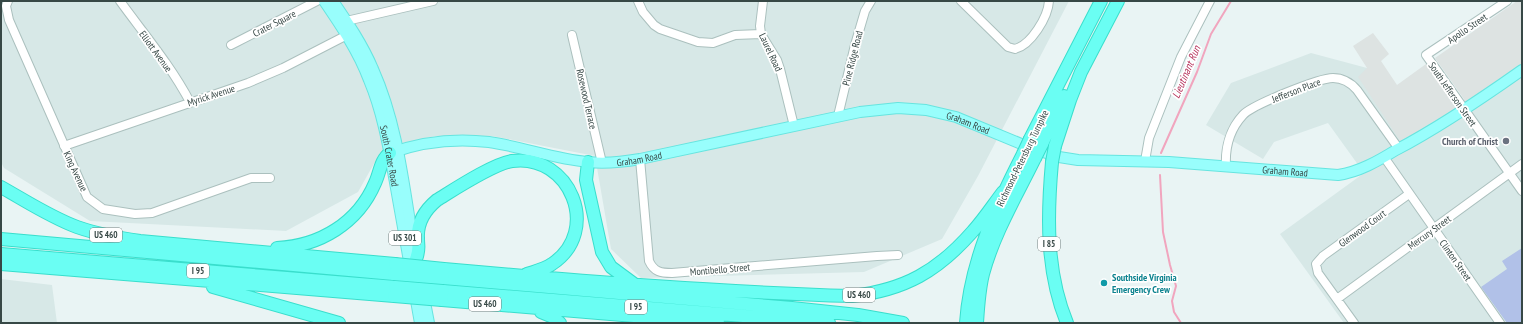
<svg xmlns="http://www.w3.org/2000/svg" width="1523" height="324" viewBox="0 0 1523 324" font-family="'PT Sans Narrow',sans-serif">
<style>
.residential{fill:#d7e8e7}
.green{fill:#b1c1e8}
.parking{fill:#dde3e2}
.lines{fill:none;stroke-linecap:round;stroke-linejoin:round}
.stream{stroke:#f1a5be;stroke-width:2}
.minor-casing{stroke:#abc0be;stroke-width:10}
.major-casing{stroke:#67e4df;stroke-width:12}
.highway-casing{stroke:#39decc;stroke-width:14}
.minor{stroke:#fff;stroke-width:8}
.major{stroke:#98fefc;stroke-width:10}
.highway{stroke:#6afef3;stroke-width:12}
.highway-bridge-casing{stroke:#39decc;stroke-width:14;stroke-linecap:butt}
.highway-bridge{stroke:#6afef3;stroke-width:12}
.worship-dot{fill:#6b7280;stroke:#fff;stroke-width:1.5}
.culture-dot{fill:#0f9aa8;stroke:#fff;stroke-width:1.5}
.labels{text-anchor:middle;stroke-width:3.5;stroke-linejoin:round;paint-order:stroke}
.shield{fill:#fff;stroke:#737f7e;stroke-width:1}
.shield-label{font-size:9px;font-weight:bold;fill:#374846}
.street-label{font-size:10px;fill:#374846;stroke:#fff}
.worship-label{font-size:10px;font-weight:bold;fill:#5b616d;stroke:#fff;text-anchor:end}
.culture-label{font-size:10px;font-weight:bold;fill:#0d838f;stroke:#fff;text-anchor:start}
.water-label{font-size:11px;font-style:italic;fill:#b52f59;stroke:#fff}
</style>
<rect width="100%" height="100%" fill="#e9f4f4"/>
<path class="residential" d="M1 1H1069L978 176 942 239 864 272 641 278 611 249 595 156 492 136H435L403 143 380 153 358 192 286 231 90 221 4 168 1 162Z
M1311 53 1367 68 1401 142 1522 61V323H1344L1280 234 1364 173 1328 123 1274 142 1263 159 1206 125 1231 83Z
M1 279 52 285 57 323H1Z"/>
<path class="green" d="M1522 248V323H1507L1481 287 1507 269 1502 261Z"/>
<path class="parking" d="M1517 1H1520L1522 4V64L1466 102 1435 58Z
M1373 33 1389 54 1381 61 1397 85 1426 64 1457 108 1401 142 1358 77 1367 68 1353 46Z"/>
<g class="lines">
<path class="stream" d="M1161 153 1197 72 1211 34 1231 1
M1160 175 1163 232 1170 265 1176 286 1172 301 1174 312 1181 323"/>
<g class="minor-casing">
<path id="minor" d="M8 1 6 6 9 20 87 197 103 209 135 214 152 213 251 178H270
M120 1C144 34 171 66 190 102
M638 1 643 12 654 25 660 29 698 42 713 43 735 35 761 34
M763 1 760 26 761 34 777 60 780 69 794 126
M961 1 1008 47 1015 49C1031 45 1048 17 1049 1
M1507 1 1426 55 1522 191
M342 22 433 1
M572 35 602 163
M231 45 317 1
M838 116 855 45 865 11 871 1
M64 146 248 83 283 68 351 33
M1384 157 1500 323
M640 159 649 261C654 272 661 273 672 273L877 256 898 255
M1145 161 1149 138 1181 57 1210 1
M1226 166C1225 148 1230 129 1243 115 1252 105 1319 78 1333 78 1343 78 1351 83 1357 90L1399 149
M1337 299 1522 164
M1354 323 1318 273 1316 264 1323 256 1409 194"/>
</g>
<g class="major-casing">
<g id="major">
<path id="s1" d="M324 1C341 26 358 51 369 80 382 111 388 144 394 177 403 225 411 274 420 323"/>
<path d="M333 1C348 23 363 45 373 69 398 125 404 187 414 247"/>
<path id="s2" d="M390 153C421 142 456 138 489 142 523 147 555 159 588 162 606 164 623 162 640 159L860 112 898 108 926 110 956 117 1031 148 1059 157 1078 160 1169 162 1338 175C1359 172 1378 161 1396 150 1440 127 1481 99 1522 70"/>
<path d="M423 292 429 323"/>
</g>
</g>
<g class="highway-casing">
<path id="highway" d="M1030 139 1101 1
M1042 144 1064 96
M1055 146 1070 100 1081 72 1118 1
M588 162 586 180 602 252 611 267 634 284
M1052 162C1047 217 1046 272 1067 323
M1 187C26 201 50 217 77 227 97 234 119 238 140 241L395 264
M1 239 394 274
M277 248C320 246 358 223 375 183 380 173 380 160 390 153
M1 254 395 287
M416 259C420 249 418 248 418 238 417 222 425 210 437 200 455 189 493 164 512 161 570 153 602 231 552 264 545 269 536 271 527 274
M1 264 394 296
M444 269C579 281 715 292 852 296 905 290 938 271 973 231 984 219 993 205 1003 192
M443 278 792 308 858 315 903 323
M213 287 339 323
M443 291 829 323
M442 300 718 323
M541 312 553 317 560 323
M966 323C970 262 996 207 1023 154
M977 323C978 307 979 290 983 274 994 233 1017 195 1035 158"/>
</g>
<use href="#minor" class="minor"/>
<use href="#major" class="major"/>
<use href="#highway" class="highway"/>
<g class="highway-bridge-casing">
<path id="highway-bridge" d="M1023 154 1030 139
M1035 158 1042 144
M1052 162 1055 146
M395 264 444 269
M394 274 443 278
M395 287 443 291
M394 296 442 300"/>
</g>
<use href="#highway-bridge" class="highway-bridge"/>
</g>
<circle class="worship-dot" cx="1506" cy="141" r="4"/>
<circle class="culture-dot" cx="1104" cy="283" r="4"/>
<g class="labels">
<g class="shield">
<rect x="90" y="228" width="32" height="14" rx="3"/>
<rect x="389" y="231" width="32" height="14" rx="3"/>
<rect x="1038" y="237" width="22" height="14" rx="3"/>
<rect x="187" y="264" width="22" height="14" rx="3"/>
<rect x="843" y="288" width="32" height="14" rx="3"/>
<rect x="469" y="297" width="32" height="14" rx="3"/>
<rect x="625" y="300" width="22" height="14" rx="3"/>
</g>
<g class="shield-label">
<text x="106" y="238">US 460</text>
<text x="405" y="241">US 301</text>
<text x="1049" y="247">I 85</text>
<text x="198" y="274">I 95</text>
<text x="859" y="298">US 460</text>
<text x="485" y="307">US 460</text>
<text x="636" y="310">I 95</text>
</g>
<g class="street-label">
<text transform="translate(274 23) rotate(-27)" y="4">Crater Square</text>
<text transform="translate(1467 28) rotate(-34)" y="4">Apollo Street</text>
<text transform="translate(156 51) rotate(54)" y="4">Elliott Avenue</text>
<text transform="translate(771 52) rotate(65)" y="4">Laurel Road</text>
<text transform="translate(852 58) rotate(-76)" y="4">Pine Ridge Road</text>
<text transform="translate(1296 90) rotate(-21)" y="4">Jefferson Place</text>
<text transform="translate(1453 94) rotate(55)" y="4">South Jefferson Street</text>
<text transform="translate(211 95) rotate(-18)" y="4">Myrick Avenue</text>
<text transform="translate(587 99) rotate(77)" y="4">Rosewood Terrace</text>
<text dy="4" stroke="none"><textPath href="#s2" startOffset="589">Graham Road</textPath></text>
<text dy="4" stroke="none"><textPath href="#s1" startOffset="170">South Crater Road</textPath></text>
<text dy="4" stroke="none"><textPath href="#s2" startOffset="253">Graham Road</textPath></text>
<text transform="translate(1022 158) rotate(-64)" y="4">Richmond-Petersburg Turnpike</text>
<text transform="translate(76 171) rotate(65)" y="4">King Avenue</text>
<text dy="4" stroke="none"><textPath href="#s2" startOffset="913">Graham Road</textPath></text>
<text transform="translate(1362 228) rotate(-36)" y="4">Glenwood Court</text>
<text transform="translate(1429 232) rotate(-36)" y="4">Mercury Street</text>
<text transform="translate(1456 260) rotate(55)" y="4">Clinton Street</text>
<text transform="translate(720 269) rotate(-5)" y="4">Montibello Street</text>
</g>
<g class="worship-label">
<text x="1498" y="145">Church of Christ</text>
</g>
<g class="culture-label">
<text x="1112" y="281">Southside Virginia<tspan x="1112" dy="12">Emergency Crew</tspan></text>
</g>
<g class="water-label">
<text transform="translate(1186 72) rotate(-67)" y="4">Lieutinant Run</text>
</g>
</g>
<rect width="1523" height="324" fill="none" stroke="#374846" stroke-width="4"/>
</svg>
